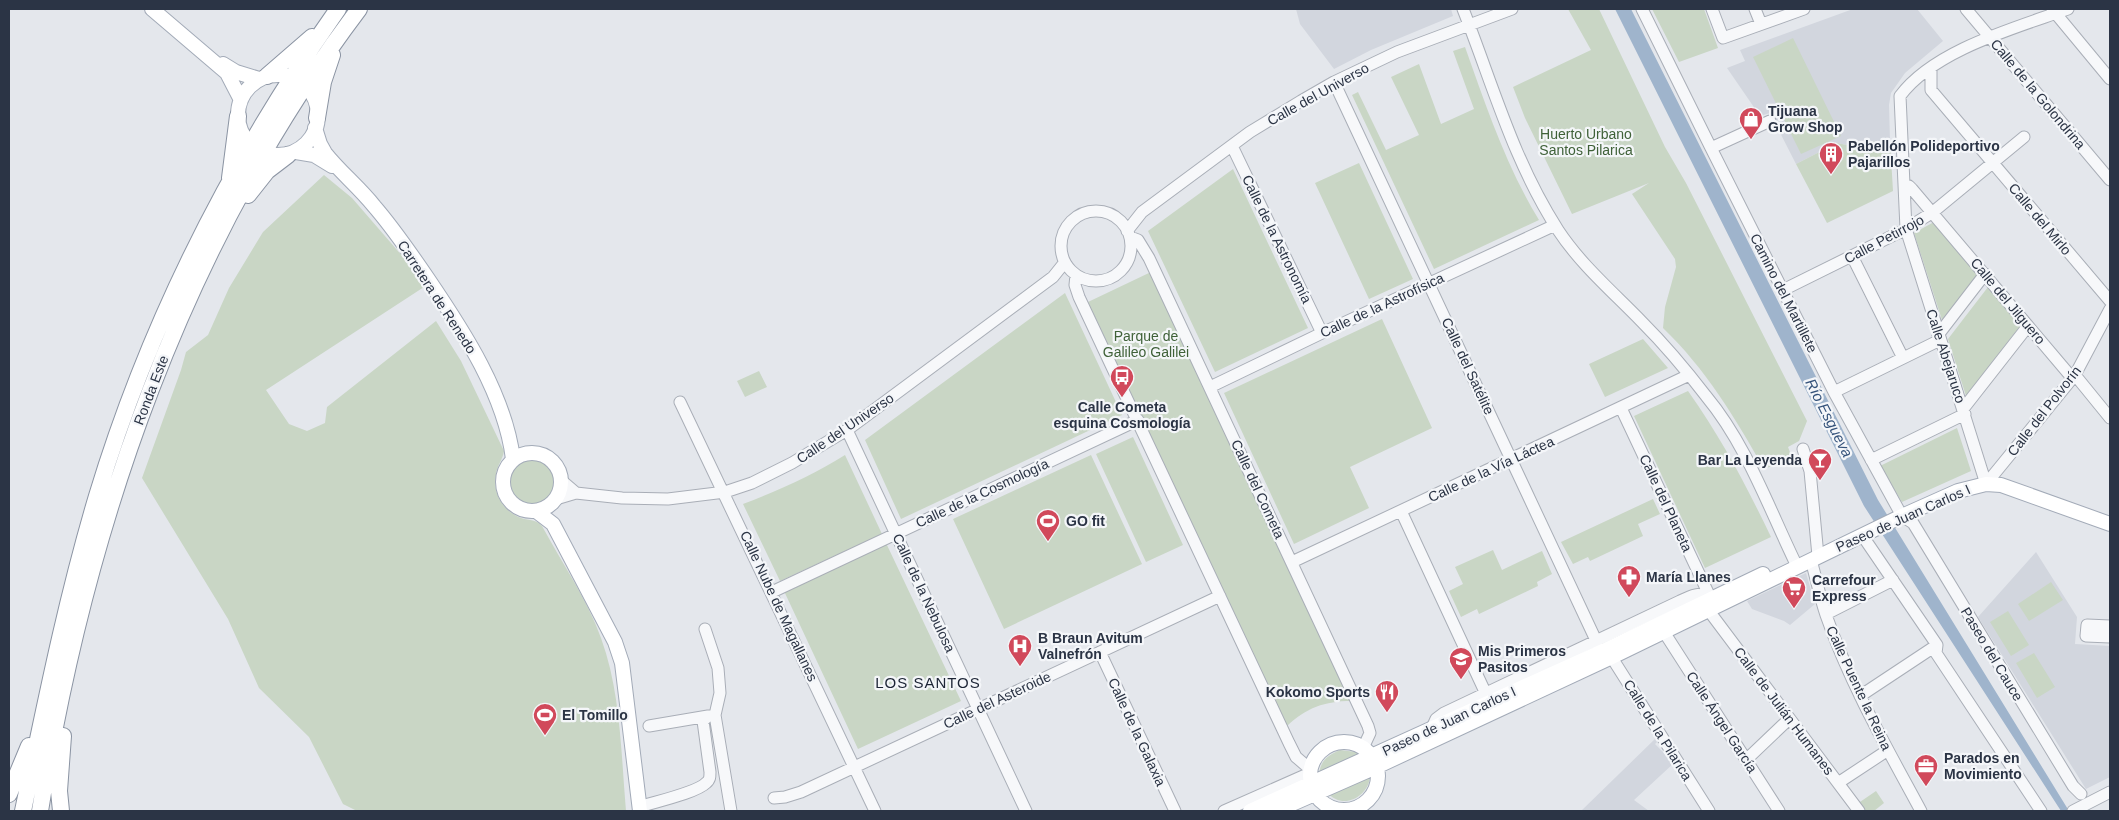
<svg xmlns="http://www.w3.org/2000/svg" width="2119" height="820" viewBox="0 0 2119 820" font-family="Arial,sans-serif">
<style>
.built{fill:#d2d6de}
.green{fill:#c9d6c5}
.water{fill:#9fb4cc}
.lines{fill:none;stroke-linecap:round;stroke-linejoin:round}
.minor-casing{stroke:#a9aeb7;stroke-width:13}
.major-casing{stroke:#a3abb8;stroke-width:16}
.highway-casing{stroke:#8b94a3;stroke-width:18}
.minor{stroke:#f7f8fa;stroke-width:11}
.major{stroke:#fff;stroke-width:14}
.highway{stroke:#fff;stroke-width:16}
.labels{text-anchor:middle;stroke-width:4.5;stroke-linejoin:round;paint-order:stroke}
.street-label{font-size:14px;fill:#2b3445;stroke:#f4f6f9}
.poi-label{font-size:14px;font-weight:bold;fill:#2b3445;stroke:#f4f6f9;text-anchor:start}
.park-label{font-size:14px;fill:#3f6138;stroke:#f4f6f9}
.water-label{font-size:15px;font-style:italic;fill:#34527a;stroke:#f4f6f9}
.neighbourhood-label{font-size:15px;letter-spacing:1px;fill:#1d2536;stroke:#f4f6f9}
</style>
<rect width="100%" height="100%" fill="#e4e7ec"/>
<path class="built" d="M1296 9H1451L1453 16 1371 50 1334 69 1300 24Z
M1853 9H1917L1943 41 1905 73 1891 93 1889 105 1890 141 1866 142V149L1837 143 1796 164 1770 113 1760 116 1727 68 1745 61 1740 50Z
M2036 552 2077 617 2075 644 2110 646V777L2086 789 1978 617Z
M1806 573 1815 604 1790 625 1784 621 1752 609 1747 601Z
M1657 737 1658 741 1655 744 1666 755H1668L1674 763 1634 800 1649 811H1581Z"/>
<path class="green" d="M1568 9H1599L1665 147 1686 183 1807 421 1799 441 1788 447 1791 455 1787 456 1788 460 1764 469C1736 419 1705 368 1663 328L1665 307 1676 267 1675 259 1632 194 1649 183 1572 214 1525 118 1513 87 1591 50Z
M1652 9H1704L1718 48 1679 62Z
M1793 38 1841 136 1801 154 1753 57Z
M1465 47C1486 106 1506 166 1539 220L1434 269 1352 95 1358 92 1386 150 1419 135 1391 77 1419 64 1441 124 1474 109 1453 51Z
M1890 141 1893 191 1827 223 1796 164 1837 143 1866 149V142Z
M1359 163 1413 279 1369 299 1315 183Z
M1233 169 1308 328 1215 372 1148 231Z
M324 175 352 198 404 258 424 287 266 390 289 424 307 431 325 423 327 407 436 321 461 361 504 451C503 459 497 466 496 474 492 493 503 511 521 518 530 521 536 519 542 526 562 563 587 599 601 638 621 693 621 754 626 811H357L343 804 309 737 259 688 228 619 142 478 181 370 186 352 208 335 229 288 263 232Z
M1934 222 1978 274 1942 320 1914 233Z
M1151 272 1351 701C1325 701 1306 708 1287 726L1088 302Z
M1988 287 2020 326 1966 396 1948 339Z
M1065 293 1122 415 901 519 865 440Z
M1382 319 1432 428 1350 467 1369 508 1294 544 1224 393Z
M1643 339 1668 368 1605 397 1589 364Z
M759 371 767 387 745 397 737 381Z
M1688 391C1722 439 1746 485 1771 537L1705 568 1634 416Z
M1957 428 1971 471 1902 502 1880 466Z
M1133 437 1183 545 1146 562 1096 454Z
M845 455 882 534 780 581 743 504C780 490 813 475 845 455Z
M1091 455 1142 564 1004 629 953 519Z
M510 481a23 23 0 1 1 46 0a23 23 0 1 1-46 0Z
M1653 499 1660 514 1638 524 1643 536 1590 561 1588 557 1573 564 1561 542Z
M886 543 961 701 858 749 784 591Z
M1493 550 1502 570 1542 551 1552 574 1537 582 1538 586 1479 614 1477 609 1461 617 1449 591 1463 584 1455 567Z
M2051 582 2063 600 2029 621 2018 604Z
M2008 611 2029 645 2011 656 1990 622Z
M2034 653 2055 687 2037 698 2016 663Z
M1340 750 1356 752 1361 757 1319 774C1321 760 1327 756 1340 750Z
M1370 775C1370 796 1343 811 1328 793Z
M1876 791 1884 803 1874 811H1863L1857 804Z"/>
<path class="water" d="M1615 9H1631L1878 500 2069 811H2061L1864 506Z"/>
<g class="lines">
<g class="minor-casing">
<path id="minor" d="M1463 9C1493 85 1513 160 1558 230 1581 265 1613 292 1642 322 1665 345 1686 370 1706 396 1746 444 1768 506 1795 562
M1642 9 1711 148
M1712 9 1723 38 1804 9
M1755 9 1761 24
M1966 9 2110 180
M2052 9 2110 79
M1931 69V90L2110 301
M1334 82 1601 651
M1770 121 1711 148 1834 392 1902 516 1913 523 2073 786 2081 794
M1232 146 1322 333
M1905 188 1909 186 1912 189 2068 373 2075 375 2110 418
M1061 246a35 35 0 1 1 70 0a35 35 0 1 1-70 0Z
M1127 231 1142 212 1250 132 1301 101 1334 82 1397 52 1512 9
M1130 237 1138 240 1149 258 1368 726 1370 733 1363 748
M1852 256 1903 358
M1076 275 1075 285 1079 297 1289 743 1296 757 1310 769
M1783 290 1906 229 1933 212 2024 137
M1938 335 1985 274
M1210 387 1322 333 1555 225
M1834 392 1940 340
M680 402 875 811
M1621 408 1711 599
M1963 409 2028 326
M847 430 1026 811
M1803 449 1810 471 1818 556
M1871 460 1965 414
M562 481 576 493
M1986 484 1906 229 1900 96C1934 50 2015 28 2068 9
M1986 484 2075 375 2110 309
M556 499 576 493 622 498 668 499 725 492 752 483 792 463 847 430 1053 277 1065 262
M1401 511 1486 694
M1862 535 1937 645 1936 653 2041 811
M1811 560C1816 578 1820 597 1826 615 1850 684 1887 748 1921 811
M1292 562 1689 375
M772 592 1138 420
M1709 611 1859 811
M1826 614 1893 580
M2110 626 2087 625 2086 636 2110 637
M705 629 718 668 720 693 715 715 731 811
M1664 632 1779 811
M1607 650 1709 811
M1100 652 1175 811
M1860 696 1937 645
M649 726 708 716
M1431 730 1436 719 1444 713 1680 601C1694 595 1698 591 1711 599
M1746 760 1789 719
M1838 783 1888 750
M774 798 785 797 801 792 1220 596
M639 807C654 802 696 793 706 783 710 780 710 777 710 772L703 721 708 716 715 715
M1224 811 1310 773
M2073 811 2110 792"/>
</g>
<g class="major-casing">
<path id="major" d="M152 9 227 73 241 100
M223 64 236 72 259 79
M238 115a40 40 0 1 1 80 0a40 40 0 1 1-80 0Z
M315 128 320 144 325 153C340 172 359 187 374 206 394 229 411 254 428 279 464 332 505 395 513 459
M296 152 314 155 332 166
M503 482a29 29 0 1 1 58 0a29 29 0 1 1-58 0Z
M536 511 553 524 615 642 622 663 640 811
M1310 776a34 34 0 1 1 68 0a34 34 0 1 1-68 0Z
M1250 811 1607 649 1763 574
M1276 811 1376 767 1612 657 1902 516 1958 491 1986 484 2001 485 2110 524"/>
</g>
<g class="highway-casing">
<path id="highway" d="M267 76 312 37
M317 118 323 82 332 55
M230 178 238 116
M248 195 267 171 288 155
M9 794 29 746
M23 811C45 706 66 600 97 496 150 321 233 158 338 9
M40 811C86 524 183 242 359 9
M61 811 59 791 63 736"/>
</g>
<use href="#minor" class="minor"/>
<use href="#major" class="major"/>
<use href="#highway" class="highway"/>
</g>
<defs>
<g id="shop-pin" transform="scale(1.25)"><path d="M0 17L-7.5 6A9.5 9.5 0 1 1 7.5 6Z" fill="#d1495b" stroke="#f4f6f9"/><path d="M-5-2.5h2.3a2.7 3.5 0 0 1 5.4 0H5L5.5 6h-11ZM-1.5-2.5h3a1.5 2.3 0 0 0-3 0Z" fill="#fff"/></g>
<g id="building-pin" transform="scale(1.25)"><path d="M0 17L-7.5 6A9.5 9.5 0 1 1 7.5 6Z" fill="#d1495b" stroke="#f4f6f9"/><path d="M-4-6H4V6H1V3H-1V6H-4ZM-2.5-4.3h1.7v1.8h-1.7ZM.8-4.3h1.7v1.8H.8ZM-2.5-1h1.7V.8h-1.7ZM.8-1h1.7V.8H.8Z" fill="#fff"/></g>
<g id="bus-pin" transform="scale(1.25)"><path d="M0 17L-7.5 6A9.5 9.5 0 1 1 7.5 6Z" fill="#d1495b" stroke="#f4f6f9"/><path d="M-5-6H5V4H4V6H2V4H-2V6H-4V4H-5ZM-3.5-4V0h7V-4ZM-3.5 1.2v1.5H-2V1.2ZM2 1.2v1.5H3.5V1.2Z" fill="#fff"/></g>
<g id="bar-pin" transform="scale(1.25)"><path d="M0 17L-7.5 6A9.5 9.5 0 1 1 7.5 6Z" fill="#d1495b" stroke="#f4f6f9"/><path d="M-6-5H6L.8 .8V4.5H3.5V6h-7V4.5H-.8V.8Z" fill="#fff"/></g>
<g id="stadium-pin" transform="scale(1.25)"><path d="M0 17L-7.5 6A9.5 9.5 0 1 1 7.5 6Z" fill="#d1495b" stroke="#f4f6f9"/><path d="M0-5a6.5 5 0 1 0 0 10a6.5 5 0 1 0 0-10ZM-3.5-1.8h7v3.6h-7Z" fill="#fff"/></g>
<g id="pharmacy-pin" transform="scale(1.25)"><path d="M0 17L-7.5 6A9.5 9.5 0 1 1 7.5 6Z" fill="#d1495b" stroke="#f4f6f9"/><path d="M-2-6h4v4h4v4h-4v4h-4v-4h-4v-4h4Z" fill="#fff"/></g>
<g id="supermarket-pin" transform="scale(1.25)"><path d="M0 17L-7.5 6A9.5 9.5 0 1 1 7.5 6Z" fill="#d1495b" stroke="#f4f6f9"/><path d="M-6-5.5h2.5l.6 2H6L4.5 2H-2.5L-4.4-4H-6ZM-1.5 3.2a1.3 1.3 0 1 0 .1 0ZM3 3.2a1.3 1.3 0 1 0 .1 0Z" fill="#fff"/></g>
<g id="hospital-pin" transform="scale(1.25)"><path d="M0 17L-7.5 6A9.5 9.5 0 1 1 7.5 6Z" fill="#d1495b" stroke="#f4f6f9"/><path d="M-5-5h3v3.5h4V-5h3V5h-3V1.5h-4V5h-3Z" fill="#fff"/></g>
<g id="school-pin" transform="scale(1.25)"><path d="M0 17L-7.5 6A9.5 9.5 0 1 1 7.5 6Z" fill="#d1495b" stroke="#f4f6f9"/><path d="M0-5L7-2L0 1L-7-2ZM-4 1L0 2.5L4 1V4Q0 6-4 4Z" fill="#fff"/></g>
<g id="restaurant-pin" transform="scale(1.25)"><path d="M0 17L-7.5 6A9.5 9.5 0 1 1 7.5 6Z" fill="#d1495b" stroke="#f4f6f9"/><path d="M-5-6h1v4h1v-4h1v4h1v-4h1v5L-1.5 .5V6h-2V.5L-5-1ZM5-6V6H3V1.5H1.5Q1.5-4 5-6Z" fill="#fff"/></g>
<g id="office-pin" transform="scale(1.25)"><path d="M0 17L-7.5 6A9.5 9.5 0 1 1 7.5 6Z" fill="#d1495b" stroke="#f4f6f9"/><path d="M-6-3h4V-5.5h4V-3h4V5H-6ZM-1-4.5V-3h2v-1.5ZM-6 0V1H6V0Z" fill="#fff"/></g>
</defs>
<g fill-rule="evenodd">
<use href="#shop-pin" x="1751" y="119"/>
<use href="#building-pin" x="1831" y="154"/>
<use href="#bus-pin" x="1122" y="377"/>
<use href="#bar-pin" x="1820" y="460"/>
<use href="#stadium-pin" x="1048" y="521"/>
<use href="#pharmacy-pin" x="1629" y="577"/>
<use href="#supermarket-pin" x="1794" y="588"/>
<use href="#hospital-pin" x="1020" y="646"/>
<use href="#school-pin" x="1461" y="659"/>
<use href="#restaurant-pin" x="1387" y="692"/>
<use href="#stadium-pin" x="545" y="715"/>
<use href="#office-pin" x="1926" y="766"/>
</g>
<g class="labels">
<g class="street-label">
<text transform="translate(1318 94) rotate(-29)" y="5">Calle del Universo</text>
<text transform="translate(2038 94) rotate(50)" y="5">Calle de la Golondrina</text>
<text transform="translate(2040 219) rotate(50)" y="5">Calle del Mirlo</text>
<text transform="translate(1277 239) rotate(64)" y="5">Calle de la Astronomía</text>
<text transform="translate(1884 239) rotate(-28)" y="5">Calle Petirrojo</text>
<text transform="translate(1784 293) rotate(63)" y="5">Camino del Martillete</text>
<text transform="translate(437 297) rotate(57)" y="5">Carretera de Renedo</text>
<text transform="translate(2008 301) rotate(50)" y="5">Calle del Jilguero</text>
<text transform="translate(1382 305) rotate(-25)" y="5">Calle de la Astrofísica</text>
<text transform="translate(1946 356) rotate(72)" y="5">Calle Abejaruco</text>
<text transform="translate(1468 366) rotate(65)" y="5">Calle del Satélite</text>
<text transform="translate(151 390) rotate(-69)" y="5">Ronda Este</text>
<text transform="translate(2044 411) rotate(-52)" y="5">Calle del Polvorín</text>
<text transform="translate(845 428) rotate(-34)" y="5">Calle del Universo</text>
<text transform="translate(1491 469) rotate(-25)" y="5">Calle de la Vía Láctea</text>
<text transform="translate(1258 489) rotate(65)" y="5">Calle del Cometa</text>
<text transform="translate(982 493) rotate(-25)" y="5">Calle de la Cosmología</text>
<text transform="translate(1666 503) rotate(65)" y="5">Calle del Planeta</text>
<text transform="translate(1903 518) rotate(-24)" y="5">Paseo de Juan Carlos I</text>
<text transform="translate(924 593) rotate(65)" y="5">Calle de la Nebulosa</text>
<text transform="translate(779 606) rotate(65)" y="5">Calle Nube de Magallanes</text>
<text transform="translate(1992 654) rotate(59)" y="5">Paseo del Cauce</text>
<text transform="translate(1859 688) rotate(65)" y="5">Calle Puente la Reina</text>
<text transform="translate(997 700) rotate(-25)" y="5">Calle del Asteroide</text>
<text transform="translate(1784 711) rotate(53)" y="5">Calle de Julián Humanes</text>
<text transform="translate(1449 721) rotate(-25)" y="5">Paseo de Juan Carlos I</text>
<text transform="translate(1722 722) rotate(57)" y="5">Calle Ángel García</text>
<text transform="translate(1658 730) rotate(58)" y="5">Calle de la Pilarica</text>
<text transform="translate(1137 732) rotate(65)" y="5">Calle de la Galaxia</text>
</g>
<g class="poi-label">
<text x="1768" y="116">Tijuana<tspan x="1768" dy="16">Grow Shop</tspan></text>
<text x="1848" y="151">Pabellón Polideportivo<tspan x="1848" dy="16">Pajarillos</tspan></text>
<text x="1122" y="412" text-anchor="middle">Calle Cometa<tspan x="1122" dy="16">esquina Cosmología</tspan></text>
<text x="1802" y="465" text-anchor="end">Bar La Leyenda</text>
<text x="1066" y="526">GO fit</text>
<text x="1646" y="582">María Llanes</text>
<text x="1812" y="585">Carrefour<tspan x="1812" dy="16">Express</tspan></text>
<text x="1038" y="643">B Braun Avitum<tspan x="1038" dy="16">Valnefrón</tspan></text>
<text x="1478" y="656">Mis Primeros<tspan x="1478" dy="16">Pasitos</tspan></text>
<text x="1370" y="697" text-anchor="end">Kokomo Sports</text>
<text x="562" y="720">El Tomillo</text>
<text x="1944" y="763">Parados en<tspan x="1944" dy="16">Movimiento</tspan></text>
</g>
<g class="park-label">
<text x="1586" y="139">Huerto Urbano<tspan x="1586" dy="16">Santos Pilarica</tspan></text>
<text x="1146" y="341">Parque de<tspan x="1146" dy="16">Galileo Galilei</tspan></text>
</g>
<g class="water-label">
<text transform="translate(1829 418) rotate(63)" y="5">Río Esgueva</text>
</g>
<g class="neighbourhood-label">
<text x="928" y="688">LOS SANTOS</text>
</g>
</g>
<rect width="2119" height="820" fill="none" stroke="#2b3445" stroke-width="20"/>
</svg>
